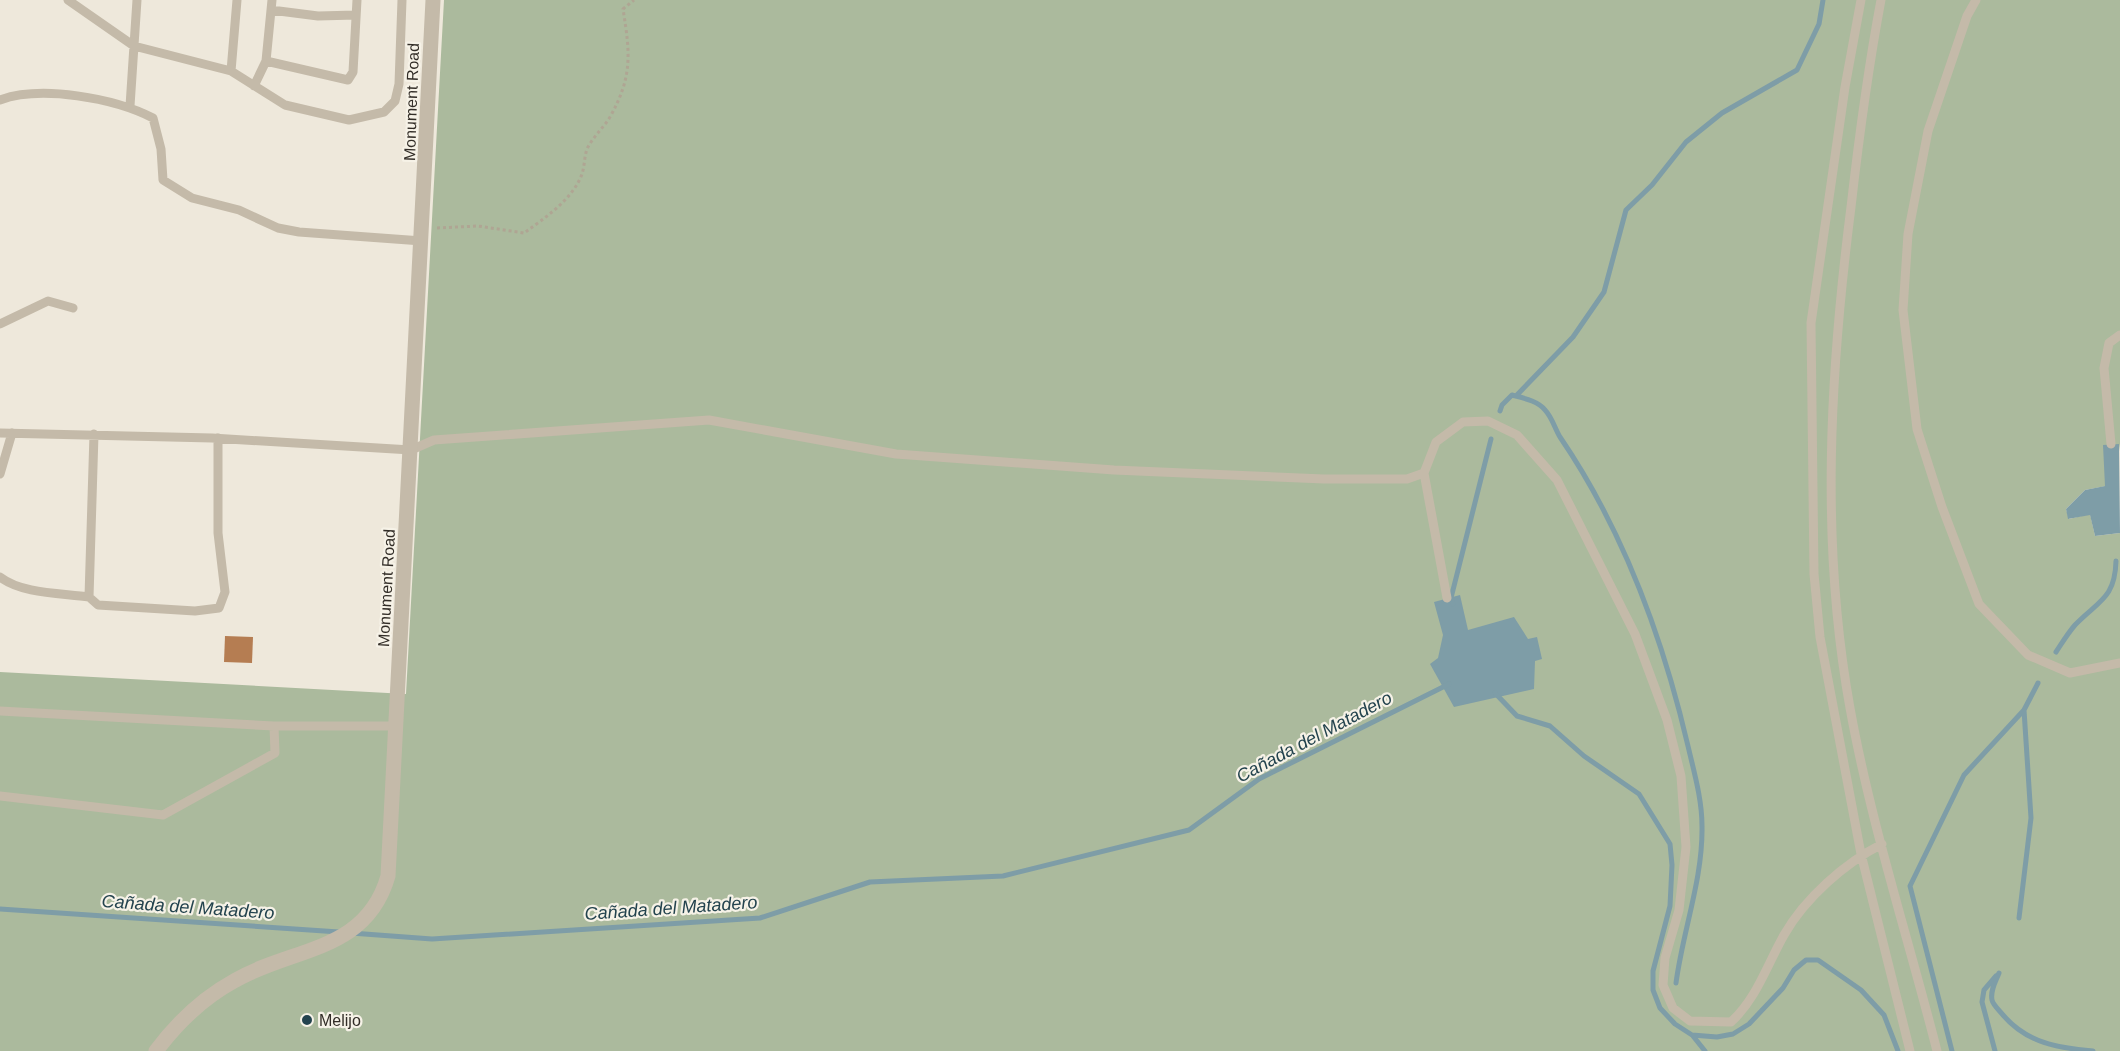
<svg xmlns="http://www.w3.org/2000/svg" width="2120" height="1051" viewBox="0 0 2120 1051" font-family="Helvetica,sans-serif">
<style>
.green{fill:#abba9d}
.water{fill:#7e9da7}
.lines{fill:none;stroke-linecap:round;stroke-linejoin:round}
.stream{stroke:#7e9da7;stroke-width:5}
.building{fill:#b57d52}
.path{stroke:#afa593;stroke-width:3;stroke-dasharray:3 3;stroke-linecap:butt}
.service{stroke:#c4baa9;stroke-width:9}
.minor{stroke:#c4baa9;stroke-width:15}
.poi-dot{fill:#23434e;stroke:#f6f2e7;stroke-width:2}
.labels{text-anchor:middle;stroke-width:4.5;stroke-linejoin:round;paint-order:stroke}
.street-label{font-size:16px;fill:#322d27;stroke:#f6f2e7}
.poi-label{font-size:16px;fill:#322d27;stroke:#f6f2e7;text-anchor:start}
.water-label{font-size:18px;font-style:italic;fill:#23434e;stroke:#f6f2e7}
</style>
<rect width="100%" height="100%" fill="#eee8db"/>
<path class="green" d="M444 0H2120V451L2119 444 2106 486 2085 490 2066 509 2069 519 2090 514 2095 536 2120 533V1051H0V672L406 694Z"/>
<path class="water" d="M2119 444 2120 533 2095 536 2090 515 2068 519 2066 509 2085 490 2105 486 2103 445Z
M1460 595 1468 630 1514 617 1528 639 1537 637 1542 659 1535 661 1534 689 1454 707 1430 664 1438 658 1443 635 1434 602Z"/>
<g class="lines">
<path class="stream" d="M1516 396 1573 337 1604 292 1626 210 1652 185 1686 142 1722 113 1797 70 1819 24 1823 0
M1500 411 1502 405 1512 395C1523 398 1538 401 1545 410 1552 417 1555 429 1560 437 1622 528 1663 639 1688 746 1694 772 1702 799 1702 826 1703 879 1683 930 1676 983
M1453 604 1451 598 1491 439
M2056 652C2062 643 2068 633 2075 625 2098 601 2115 599 2116 561
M1495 693 1517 716 1550 726 1584 756 1639 794 1670 844 1672 865 1670 906 1653 971V990L1660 1008 1675 1024 1692 1035 1717 1037 1733 1034 1749 1024 1783 988 1794 970 1806 960H1818L1861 990 1884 1015 1898 1051
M0 909 339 932
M2019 918 2031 818 2024 710 2038 683
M351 933 432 939 760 918 870 882 1003 876 1189 830 1259 779 1449 684
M1999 973C1996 981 1990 990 1992 1000 1993 1005 2000 1011 2003 1015 2027 1043 2058 1048 2093 1051
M1693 1036 1705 1051
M1952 1051 1910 886 1964 775 2024 710
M1995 1051 1982 1002 1984 990 1996 976"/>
</g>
<path class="building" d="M225 636 253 637 252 663 224 662Z"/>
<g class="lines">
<path class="path" d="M437 228 478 226 524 233C545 218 573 199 582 174 585 165 584 155 588 147 594 136 604 127 610 117 633 76 630 53 623 9L634 0"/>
<path class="service" d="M68 0 134 46 231 71 285 105 349 120 384 112 395 101 399 84 402 0
M1861 0 1845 87 1811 323 1814 574 1820 637 1861 854 1910 1051
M1881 0C1868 69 1859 137 1851 207 1830 372 1820 543 1850 708 1871 824 1908 937 1937 1051
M1976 0 1967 16 1928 131 1908 234 1903 310 1917 429 1942 507 1979 604 2028 655 2070 673 2120 663
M271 10 318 16 356 15
M266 61 348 80 353 72 357 0
M231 71 237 0
M254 86 266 61 272 0
M0 100C41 85 114 98 153 118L161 149 163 180 192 198 239 210 278 228 299 232 422 241
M130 106 137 0
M0 324 48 301 73 308
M0 433 212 438 411 450 434 440 709 420 896 454 1114 470 1324 479H1407L1424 473 1436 442 1463 422 1488 421 1517 435 1557 480 1635 634 1667 720 1681 776 1686 847 1679 910 1665 958 1663 985 1673 1008 1690 1021 1731 1022C1757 998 1767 965 1784 935 1805 898 1845 863 1882 844
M94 434 89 597 98 605 195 611 219 608 225 592 218 533V438
M2111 444 2104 368 2109 343 2120 335
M1424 473 1447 598
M0 474 12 433
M0 577C22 594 61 593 89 597
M0 711 274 726H396
M0 796 163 815 275 753 274 726"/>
<path class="minor" d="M156 1051C177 1023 203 998 234 981 292 947 366 953 388 876L433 0"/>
</g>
<circle class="poi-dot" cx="307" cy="1020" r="6"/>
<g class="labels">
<g class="street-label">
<text transform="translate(411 102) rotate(-88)" y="6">Monument Road</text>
<text transform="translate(386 588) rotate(-87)" y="6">Monument Road</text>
</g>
<g class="poi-label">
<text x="319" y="1026">Melijo</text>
</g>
<g class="water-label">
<text transform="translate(1314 737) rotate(-28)" y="6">Cañada del Matadero</text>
<text transform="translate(188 907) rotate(4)" y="6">Cañada del Matadero</text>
<text transform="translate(671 908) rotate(-4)" y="6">Cañada del Matadero</text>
</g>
</g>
</svg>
